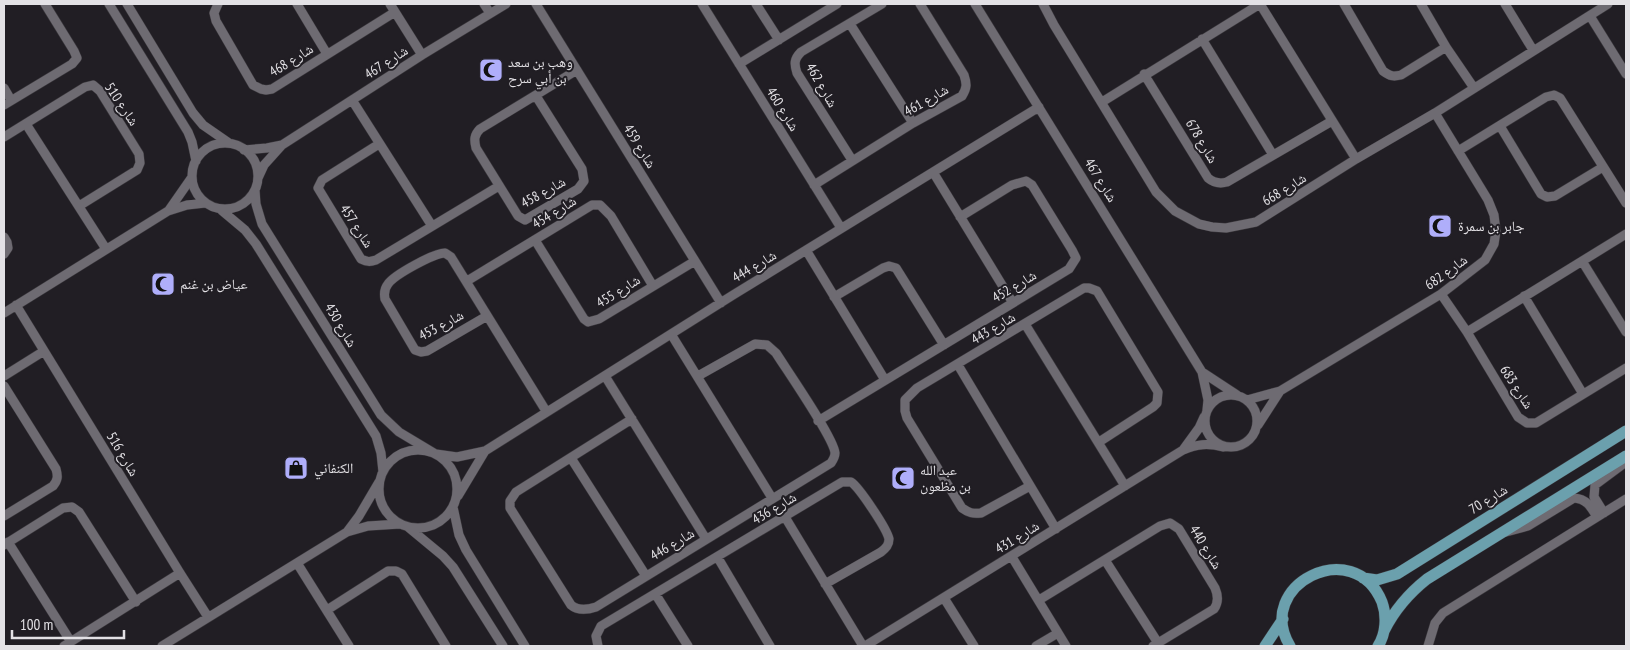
<svg xmlns="http://www.w3.org/2000/svg" width="1630" height="650" viewBox="0 0 1630 650" font-family="'PT Sans Narrow','Noto Naskh Arabic',sans-serif">
<style>
.lines{fill:none;stroke-linecap:round;stroke-linejoin:round}
.minor-casing{stroke:#3b383d;stroke-width:10}
.major-casing{stroke:#3b383d;stroke-width:12}
.minor{stroke:#6e6b72;stroke-width:9}
.major{stroke:#6ba0ad;stroke-width:11}
.labels{text-anchor:middle;stroke-width:4;stroke-linejoin:round;paint-order:stroke}
.street-label{font-size:14px;fill:#e3e1e5;stroke:#211e24}
.poi-label{font-size:14px;fill:#e3e1e5;stroke:#211e24;text-anchor:start}
</style>
<rect width="100%" height="100%" fill="#211e24"/>
<g class="lines">
<g class="minor-casing">
<path id="minor" d="M109 4 188 132 192 142 196 161
M127 4 193 113 203 125 229 143
M218 4 214 13 216 21 253 85 261 89 266 90 272 89 395 12
M297 4 327 54
M390 4 422 55
M484 4 490 13
M536 4 721 303
M702 4 841 228
M756 4 779 40
M975 4 1202 372 1208 400 1207 410
M1043 4 1054 25 1156 192 1175 211 1199 224 1212 227 1226 228 1256 222 1356 159 1435 113 1608 4
M1260 4 1356 159
M1344 4 1383 71C1390 76 1393 77 1401 75L1446 47
M1421 4 1446 47 1474 88
M1505 4 1533 50
M1590 16 1626 74
M850 24 913 123
M1202 39 1273 155
M739 64 837 4
M1144 74 1208 178C1214 183 1220 184 1227 182L1332 121
M4 88 11 100
M536 96 582 169 584 181 578 189 525 220 518 216 476 148C474 140 474 135 480 129L577 70
M352 100 432 226
M1102 102 1260 4
M4 105 72 64 77 58 74 51 45 4
M26 124 106 249
M1500 126 1541 194 1547 197 1555 196 1603 167
M4 137 85 87 93 85 100 91 139 154 140 163 137 170 79 206
M192 176a33 33 0 1 1 66 0a33 33 0 1 1-66 0Z
M379 144 322 180 318 188 361 259C367 262 370 262 376 260L499 186
M244 150 267 148 282 145
M1458 151 1546 97 1554 95 1560 98 1626 203
M852 160 797 73C794 64 794 59 801 52L882 4
M933 172 1013 303
M258 178 264 165 282 145 422 55 506 4
M814 185 913 123 962 96C967 88 967 84 964 75L920 4
M255 190 256 204 262 224 381 415 399 432 434 453
M220 209 245 230 256 244 376 436 381 453 383 472
M169 210 192 177
M4 237 7 242 8 248 4 254
M535 240 584 319 588 322 599 319 695 261
M806 250 885 380
M1582 261 1626 332
M467 281 592 205H600L611 216 653 286
M1441 294 1467 332 1518 417 1527 423H1536L1626 368
M1524 296 1583 394
M834 297 883 268 889 266 896 268 944 345
M16 305 180 573 208 617
M4 313 168 211 187 205 205 203
M487 316 427 351 421 352 415 350 385 299C384 294 384 289 388 284 394 275 434 253 445 253L451 257 546 411
M1025 324 1125 486
M1467 332 1626 234
M671 334 772 498
M958 365 1056 529
M1202 372 1237 395
M4 376 44 351
M605 376 706 539
M4 386 56 469C58 476 58 480 53 486L4 516
M1205 421a26 26 0 1 1 52 0a26 26 0 1 1-52 0Z
M1247 400 1280 391 1441 294 1485 260 1494 244 1496 231 1494 215 1488 200 1435 113
M632 419 516 492 510 501V508L571 605C578 611 587 610 596 607L831 463C833 460 835 457 835 453 834 438 786 369 776 353L767 345 755 344 698 376
M818 421 1069 269 1076 258 1072 250 1032 185 1026 181 1012 185 960 217
M1258 425 1280 391
M379 489a39 39 0 1 1 78 0a39 39 0 1 1-78 0Z
M1183 450 1199 428 1204 417
M436 454 457 457 485 451 733 295 1039 107
M571 458 646 576
M1030 486 981 513C973 514 969 513 962 508L907 418 905 411V400L917 388 1084 288H1089L1097 291 1158 392 1157 403 1153 407 1099 442
M458 496 485 451
M453 507 459 535 466 550 525 646
M1604 513 1594 497 1595 485 1626 462
M785 517 863 646
M408 527 443 556 453 567 503 646
M347 532 359 516 379 482
M1506 532 1528 526 1574 498C1587 499 1591 507 1597 517
M8 542 71 642
M4 545 63 508 72 507 79 512 136 602
M1012 557 1066 646
M718 558 770 646
M1105 560 1158 643
M297 563 349 646
M656 595 688 646
M944 598 974 646
M1039 600 1160 526 1170 523 1179 529 1215 588C1218 595 1219 602 1214 609L1153 646
M327 610 388 571H396L402 574 446 646
M64 646 180 573
M162 646 347 532 368 526 400 524
M598 646 596 636 601 626 842 482H851C859 487 887 529 889 539 889 545 886 548 881 552L825 584
M865 646 1183 450C1197 444 1208 443 1223 447
M1036 646 1058 633
M1428 646 1435 623 1443 613 1626 499"/>
</g>
<g class="major-casing">
<path id="major" d="M1363 578 1377 580 1397 574 1626 431
M1384 631C1395 609 1408 594 1427 579L1626 456
M1265 646 1283 619
M1290 646C1253 585 1354 534 1382 602 1387 616 1386 634 1378 646"/>
</g>
<use href="#minor" class="minor"/>
<use href="#major" class="major"/>
</g>
<defs>
<g id="mosque-square" transform="scale(1.25)"><rect x="-9" y="-9" width="18" height="18" rx="4" fill="#afaefa" stroke="#211e24"/><path d="M3.5-4.9A6 6 0 1 0 3.5 4.9A5 5 0 1 1 3.5-4.9Z" fill="#111"/></g>
<g id="shop-square" transform="scale(1.25)"><rect x="-9" y="-9" width="18" height="18" rx="4" fill="#afaefa" stroke="#211e24"/><path d="M-5-2.5h2.3a2.7 3.5 0 0 1 5.4 0H5L5.5 6h-11ZM-1.5-2.5h3a1.5 2.3 0 0 0-3 0Z" fill="#111"/></g>
</defs>
<g fill-rule="evenodd">
<use href="#mosque-square" x="491" y="70"/>
<use href="#mosque-square" x="1440" y="226"/>
<use href="#mosque-square" x="163" y="284"/>
<use href="#shop-square" x="296" y="468"/>
<use href="#mosque-square" x="903" y="478"/>
</g>
<g class="labels">
<g class="street-label">
<text transform="translate(291 60) rotate(-32)" y="5">شارع 468</text>
<text transform="translate(386 62) rotate(-33)" y="5">شارع 467</text>
<text transform="translate(822 85) rotate(60)" y="5">شارع 462</text>
<text transform="translate(926 100) rotate(-30)" y="5">شارع 461</text>
<text transform="translate(122 104) rotate(56)" y="5">شارع 510</text>
<text transform="translate(783 109) rotate(58)" y="5">شارع 460</text>
<text transform="translate(1202 141) rotate(59)" y="5">شارع 678</text>
<text transform="translate(640 146) rotate(58)" y="5">شارع 459</text>
<text transform="translate(1101 180) rotate(58)" y="5">شارع 467</text>
<text transform="translate(1284 189) rotate(-32)" y="5">شارع 668</text>
<text transform="translate(543 192) rotate(-29)" y="5">شارع 458</text>
<text transform="translate(554 212) rotate(-32)" y="5">شارع 454</text>
<text transform="translate(357 226) rotate(57)" y="5">شارع 457</text>
<text transform="translate(754 266) rotate(-31)" y="5">شارع 444</text>
<text transform="translate(1446 272) rotate(-36)" y="5">شارع 682</text>
<text transform="translate(1014 286) rotate(-31)" y="5">شارع 452</text>
<text transform="translate(618 291) rotate(-32)" y="5">شارع 455</text>
<text transform="translate(341 325) rotate(59)" y="5">شارع 430</text>
<text transform="translate(441 325) rotate(-28)" y="5">شارع 453</text>
<text transform="translate(993 328) rotate(-31)" y="5">شارع 443</text>
<text transform="translate(1517 387) rotate(57)" y="5">شارع 683</text>
<text transform="translate(123 454) rotate(59)" y="5">شارع 516</text>
<text transform="translate(1488 499) rotate(-32)" y="5">شارع 70</text>
<text transform="translate(774 508) rotate(-31)" y="5">شارع 436</text>
<text transform="translate(1017 537) rotate(-32)" y="5">شارع 431</text>
<text transform="translate(672 544) rotate(-31)" y="5">شارع 446</text>
<text transform="translate(1206 547) rotate(58)" y="5">شارع 440</text>
</g>
<g class="poi-label">
<text x="508" y="67">وهب بن سعد<tspan x="508" dy="16">بن أبي سرح</tspan></text>
<text x="1458" y="231">جابر بن سمرة</text>
<text x="180" y="289">عياض بن غنم</text>
<text x="314" y="473">الكنفاني</text>
<text x="920" y="475">عبد الله<tspan x="920" dy="16">بن مظعون</tspan></text>
</g>
</g>
<rect width="1630" height="650" fill="none" stroke="#e3e1e5" stroke-width="10"/>
<path d="M12 630v8h112v-8" fill="none" stroke="#e3e1e5" stroke-width="2.5"/>
<text x="20" y="630" font-size="15" fill="#e3e1e5" stroke="#211e24" stroke-width="4" paint-order="stroke">100 m</text>
</svg>
